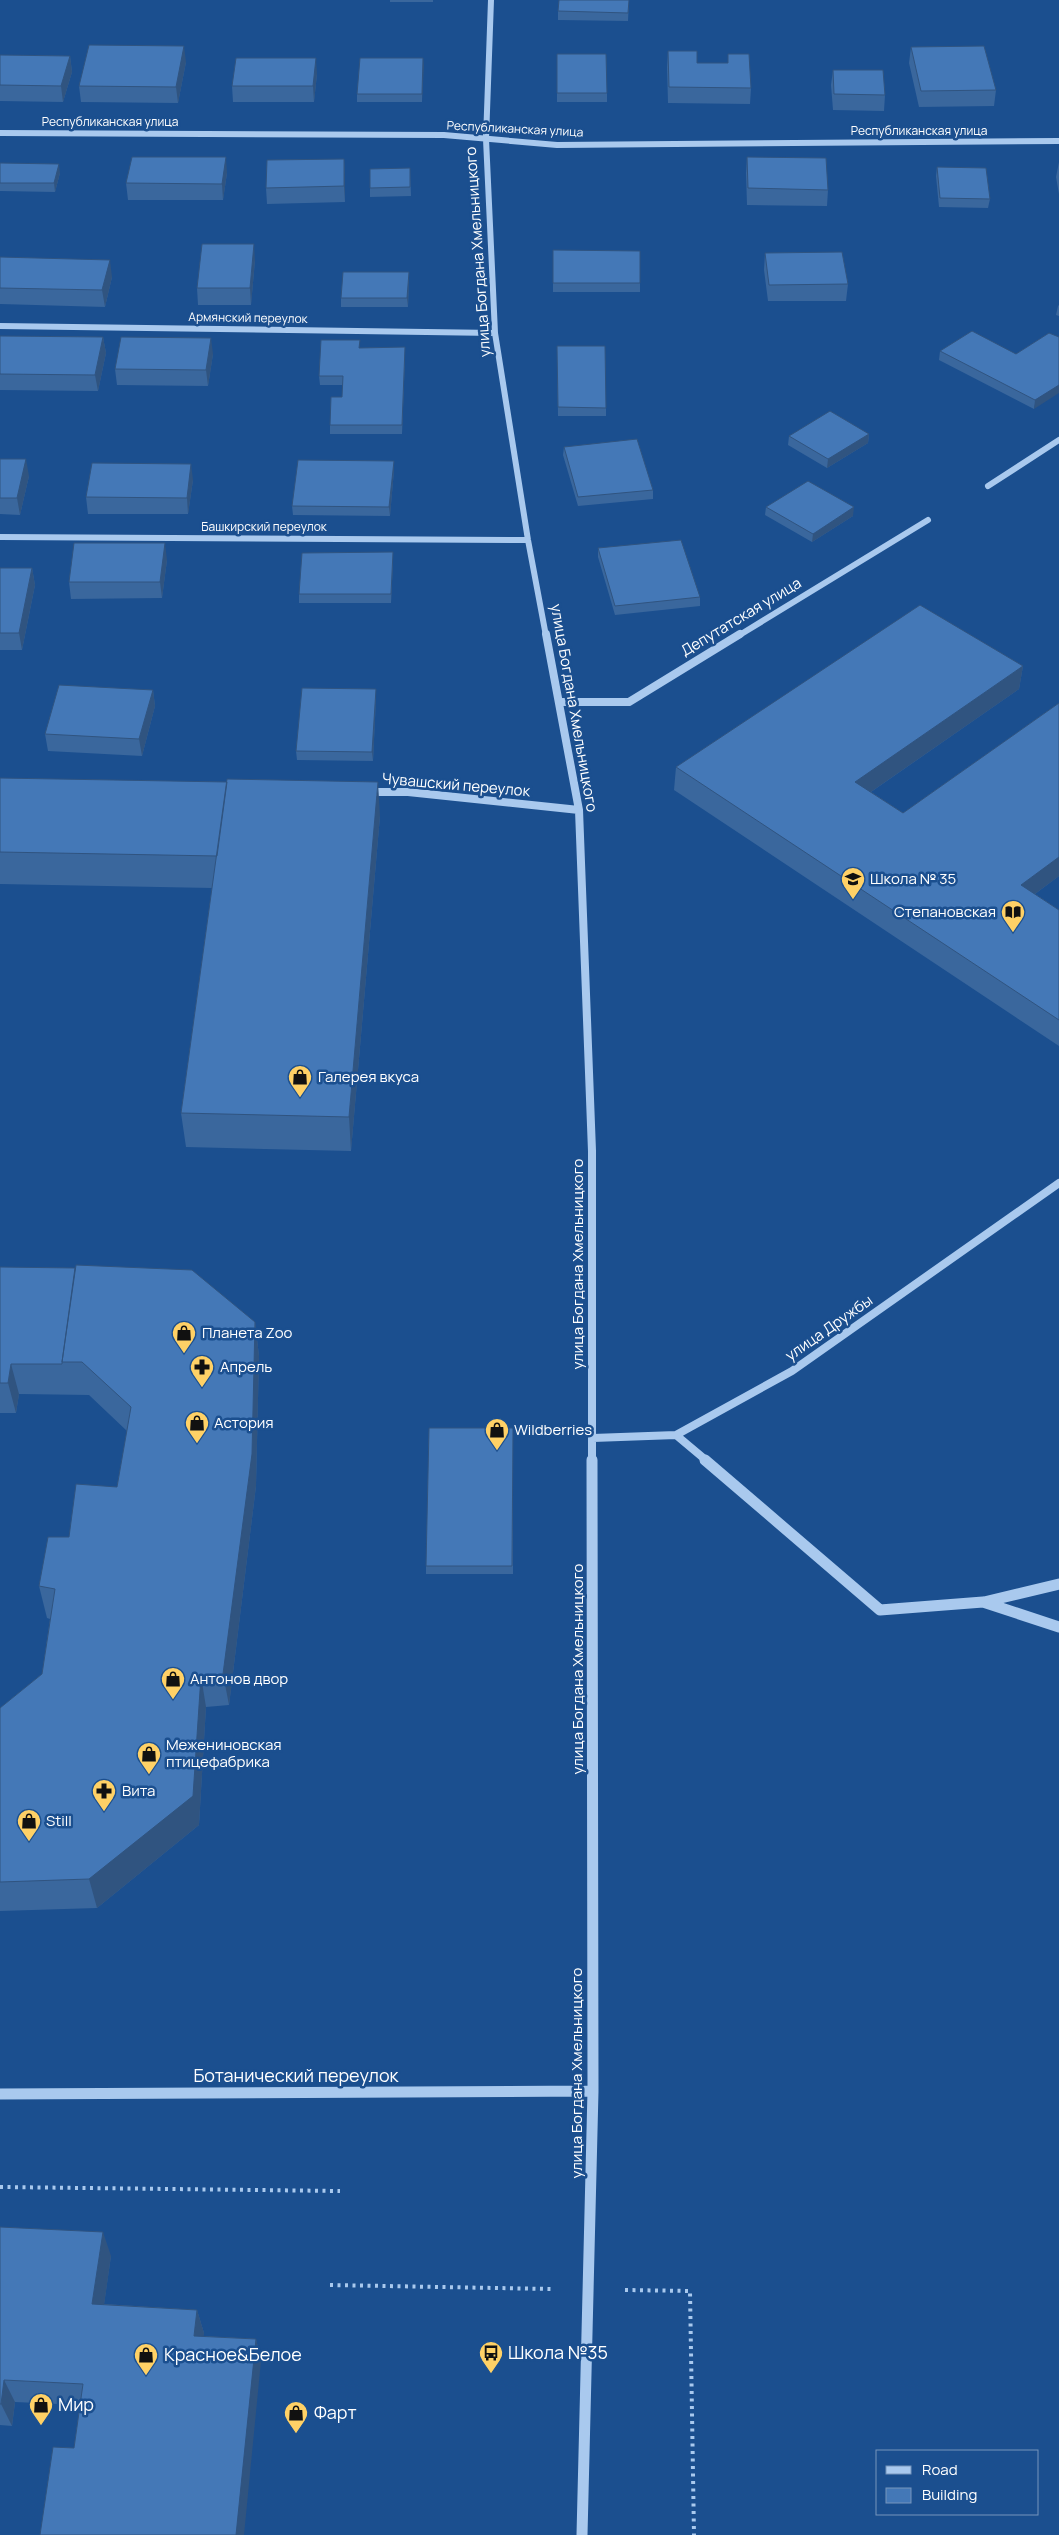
<svg xmlns="http://www.w3.org/2000/svg" width="1059" height="2535" viewBox="0 0 1059 2535" font-family="Manrope,sans-serif">
<style>
.lines{fill:none;stroke-linecap:round;stroke-linejoin:round}
.path{stroke:#a9c9ee;stroke-width:4;stroke-dasharray:3 4.5;stroke-linecap:butt}
.minor-far2{stroke:#a9c9ee;stroke-width:6}
.minor-far1{stroke:#a9c9ee;stroke-width:8}
.minor{stroke:#a9c9ee;stroke-width:11}
.wall{fill:#3a679d}
.shaded-wall{fill:#305480}
.building{fill:#4478b7;stroke:#305480}
.labels{text-anchor:middle;stroke-width:5;stroke-linejoin:round;paint-order:stroke}
.far-street-label{font-size:12px;fill:#fff;stroke:#1b4f8f}
.street-label{font-size:15px;fill:#fff;stroke:#1b4f8f}
.poi-label{font-size:15px;fill:#fff;stroke:#1b4f8f;text-anchor:start}
.near-street-label{font-size:18px;fill:#fff;stroke:#1b4f8f}
.near-poi-label{font-size:18px;fill:#fff;stroke:#1b4f8f;text-anchor:start}
</style>
<rect width="100%" height="100%" fill="#1b4f8f"/>
<g class="lines">
<path class="path" d="M0 2187 340 2191
M330 2285 551 2289
M625 2290 690 2291 694 2535"/>
<path class="minor-far2" d="M491 0 486 139 495 333 528 540 546 636
M0 133 444 135 557 145 1059 141
M0 326 495 333
M988 486 1059 440
M0 537 528 540
M738 636 928 520"/>
<path class="minor-far1" d="M546 634 579 810 592 1151V1461
M559 702H629L740 634
M368 792H408L579 810
M676 1435 707 1461
M593 1438 676 1435 792 1371 1059 1183"/>
<path class="minor" d="M705 1460 880 1610 983 1602 1059 1627
M984 1602 1059 1584
M0 2094 593 2091
M582 2535 593 2091 592 1460"/>
</g>
<path class="wall" d="M390 0H433V2H390Z
M629 0 628 21 558 20V11Z
M911 47 996 90 994 106 919 107 909 63Z
M668 51 697 63H728V54L751 88 750 104 668 103 667 67Z
M557 54 607 93V102H557Z
M0 55 70 56 72 72 63 102 0 101Z
M423 58 422 102H357V94Z
M186 62 178 103 81 102 79 86Z
M833 70 885 95 884 111 833 110 831 85Z
M317 74 314 102H233L232 86Z
M747 157 828 190 827 206 747 205 746 173Z
M344 159 345 175V202L267 204 266 188Z
M1059 162V194L1056 177Z
M0 163 60 173 55 192 0 191Z
M937 167 990 199 988 208 939 207 936 176Z
M410 168 411 196 370 197V188Z
M227 173 223 200H128L126 183Z
M553 250 640 283V292H553Z
M765 253 848 284 846 301H768L764 270Z
M0 257 112 277 105 307 0 304Z
M255 260 251 305H198L197 288Z
M409 272V280L408 307H341V298Z
M1059 305V316L1056 315 1058 306Z
M1049 333 1034 409 939 360 940 351 1016 354Z
M0 336 103 337 106 353 98 391 0 390Z
M557 346 606 408V416H558Z
M360 348 405 356 402 434H330V425L342 397V385H320L319 376Z
M213 354 208 386 117 385 115 369Z
M869 434 868 443 827 468 788 445 789 436Z
M564 447 653 490V499L578 506 563 455Z
M0 459 29 476 20 515 0 514Z
M394 470 390 516 293 515 292 506Z
M193 480 188 514H88L86 497Z
M766 507 853 516 812 542 765 515Z
M598 548 700 597V606L615 615 598 557Z
M393 552V561L391 603H299V594Z
M167 560 162 598 71 599 69 582Z
M0 568H32L35 585 22 650H0Z
M1023 666 1019 689 871 792 903 813 1059 703V876L1035 894 1059 910V1046L674 790 676 767Z
M153 690 155 706 142 756 48 751 45 734Z
M376 698 373 761 297 760 296 751Z
M0 778 380 816 351 1151 186 1147 181 1113 212 888 0 884Z
M0 1267 255 1322 259 1356 256 1486 229 1705 206 1707 199 1825 97 1908 0 1911V1708L42 1674 50 1619 47 1618 39 1586 69 1537 117 1487 127 1431 89 1395 19 1394 16 1413H0Z
M513 1428V1574H426V1566Z
M0 2227 111 2256 104 2304 197 2310 204 2333 203 2336 256 2339 261 2361 74 2448 80 2405 15 2402 12 2426 0 2425Z"/>
<path class="shaded-wall" d="M184 46 186 62 178 103 176 87Z
M70 56 72 72 63 102 61 86Z
M316 58 317 74 314 102 313 86Z
M423 58 424 66 422 102V94Z
M226 157 227 173 223 200 222 184Z
M344 159 345 175V202L344 186Z
M59 164 60 173 55 192 54 183Z
M254 244 255 260 251 305 250 288Z
M110 260 112 277 105 307 102 290Z
M409 272V280L408 307 407 298Z
M103 337 106 353 98 391 95 375Z
M211 338 213 354 208 386 206 370Z
M405 347V356L402 434V425Z
M1059 385V393L1034 409 1035 400Z
M869 434 868 443 827 468 828 459Z
M26 459 29 476 20 515 17 498Z
M394 461V470L390 516 389 507Z
M191 464 193 480 188 514 187 498Z
M854 507 853 516 812 542 813 534Z
M165 543 167 560 162 598 160 582Z
M393 552V561L391 603V594Z
M32 568 35 585 22 650 19 633Z
M1023 666 1019 689 852 805 855 782Z
M376 689V698L373 761 372 752Z
M153 690 155 706 142 756 139 739Z
M378 782 380 816 351 1151 349 1117Z
M1059 857V876L1016 908 1021 885Z
M255 1322 259 1356 256 1486 229 1705 223 1674Z
M11 1364 19 1394 16 1413 8 1383Z
M201 1676 206 1707 199 1825 97 1908 89 1879Z
M103 2232 111 2256 101 2327 92 2304Z
M197 2310 204 2333 201 2358 194 2336Z
M256 2339 261 2361 244 2535H236Z
M4 2380 15 2402 12 2426 1 2404Z"/>
<path class="building" d="M559 0H629L628 13 558 11Z
M89 45 184 46 176 87 79 86Z
M984 46 996 90 921 91 911 47Z
M668 51H697V63H728V54H749L751 88 669 87Z
M557 54H606L607 93H557Z
M0 55 70 56 61 86 0 85Z
M236 58H316L313 86H232Z
M360 58H423L422 94H357Z
M833 70H883L885 95 834 94Z
M132 157H226L222 184 126 183Z
M747 157 826 158 828 190 748 188Z
M344 159V186L266 188 267 160Z
M0 163 59 164 54 183H0Z
M937 167 986 168 990 199 940 198Z
M410 168V187L370 188V169Z
M202 244H254L250 288H197Z
M553 250 640 251V283H553Z
M842 252 848 284 769 285 765 253Z
M0 257 110 260 102 290 0 288Z
M343 272H409L407 298H341Z
M972 331 1016 354 1049 333 1059 337V385L1035 400 940 351Z
M0 336 103 337 95 375 0 374Z
M121 337 211 338 206 370 115 369Z
M321 340H360L359 348 405 347 402 425H330L331 397H342L343 376H319Z
M557 346H605L606 408 558 407Z
M830 411 869 434 828 459 789 436Z
M637 439 653 490 578 497 564 447Z
M0 459H26L17 498H0Z
M298 460 394 461 389 507 292 506Z
M92 463 191 464 187 498 86 497Z
M808 481 854 507 813 534 766 507Z
M681 540 700 597 615 606 598 548Z
M74 543H165L160 582H69Z
M393 552 391 594H299L302 553Z
M0 568H32L19 633H0Z
M920 605 1023 666 855 782 903 813 1059 703V857L1021 885 1059 910V1020L676 767Z
M59 685 153 690 139 739 45 734Z
M302 688 376 689 372 752 296 751Z
M0 778 227 782 217 856 0 852Z
M227 779 378 782 349 1117 181 1113Z
M76 1265 192 1270 255 1322 252 1454 223 1674 201 1676 193 1796 89 1879 0 1882V1708L42 1674 55 1589 39 1586 48 1537H69L76 1484 117 1487 131 1407 82 1362H62Z
M0 1267 75 1268 62 1362V1364H11L8 1383H0Z
M429 1428H513L512 1566H426Z
M0 2227 103 2232 92 2304 197 2310 194 2336 256 2339 236 2535H40L53 2447 74 2448 83 2384 4 2380 1 2404H0Z"/>
<defs>
<g id="school-pin" transform="scale(1.25)"><path d="M0 17L-7.5 6A9.5 9.5 0 1 1 7.5 6Z" fill="#ffd166" stroke="#1b4f8f"/><path d="M0-5L7-2L0 1L-7-2ZM-4 1L0 2.5L4 1V4Q0 6-4 4Z" fill="#111"/></g>
<g id="library-pin" transform="scale(1.25)"><path d="M0 17L-7.5 6A9.5 9.5 0 1 1 7.5 6Z" fill="#ffd166" stroke="#1b4f8f"/><path d="M-6-4Q-3-5.5-.7-3.5V5Q-3 3-6 4ZM6-4Q3-5.5 .7-3.5V5Q3 3 6 4Z" fill="#111"/></g>
<g id="shop-pin" transform="scale(1.25)"><path d="M0 17L-7.5 6A9.5 9.5 0 1 1 7.5 6Z" fill="#ffd166" stroke="#1b4f8f"/><path d="M-5-2.5h2.3a2.7 3.5 0 0 1 5.4 0H5L5.5 6h-11ZM-1.5-2.5h3a1.5 2.3 0 0 0-3 0Z" fill="#111"/></g>
<g id="pharmacy-pin" transform="scale(1.25)"><path d="M0 17L-7.5 6A9.5 9.5 0 1 1 7.5 6Z" fill="#ffd166" stroke="#1b4f8f"/><path d="M-2-6h4v4h4v4h-4v4h-4v-4h-4v-4h4Z" fill="#111"/></g>
<g id="bus-pin" transform="scale(1.25)"><path d="M0 17L-7.5 6A9.5 9.5 0 1 1 7.5 6Z" fill="#ffd166" stroke="#1b4f8f"/><path d="M-5-6H5V4H4V6H2V4H-2V6H-4V4H-5ZM-3.5-4V0h7V-4ZM-3.5 1.2v1.5H-2V1.2ZM2 1.2v1.5H3.5V1.2Z" fill="#111"/></g>
</defs>
<g fill-rule="evenodd">
<use href="#school-pin" x="853" y="879"/>
<use href="#library-pin" x="1013" y="912"/>
<use href="#shop-pin" x="300" y="1077"/>
<use href="#shop-pin" x="184" y="1333"/>
<use href="#pharmacy-pin" x="202" y="1367"/>
<use href="#shop-pin" x="197" y="1423"/>
<use href="#shop-pin" x="497" y="1430"/>
<use href="#shop-pin" x="173" y="1679"/>
<use href="#shop-pin" x="149" y="1754"/>
<use href="#pharmacy-pin" x="104" y="1791"/>
<use href="#shop-pin" x="29" y="1821"/>
<use href="#bus-pin" x="491" y="2353"/>
<use href="#shop-pin" x="146" y="2355"/>
<use href="#shop-pin" x="41" y="2405"/>
<use href="#shop-pin" x="296" y="2413"/>
</g>
<g class="labels">
<g class="far-street-label">
<text x="110" y="126">Республиканская улица</text>
<text transform="translate(515 129) rotate(3)" y="4">Республиканская улица</text>
<text x="919" y="135">Республиканская улица</text>
<text transform="translate(248 318) rotate(1)" y="4">Армянский переулок</text>
<text x="264" y="531">Башкирский переулок</text>
</g>
<g class="street-label">
<text transform="translate(478 252) rotate(-94)" y="5">улица Богдана Хмельницкого</text>
<text transform="translate(741 617) rotate(-31)" y="5">Депутатская улица</text>
<text transform="translate(574 708) rotate(80)" y="5">улица Богдана Хмельницкого</text>
<text transform="translate(456 785) rotate(5)" y="5">Чувашский переулок</text>
<text transform="translate(578 1264) rotate(-90)" y="5">улица Богдана Хмельницкого</text>
<text transform="translate(829 1328) rotate(-35)" y="5">улица Дружбы</text>
<text transform="translate(578 1669) rotate(-90)" y="5">улица Богдана Хмельницкого</text>
<text transform="translate(577 2073) rotate(-90)" y="5">улица Богдана Хмельницкого</text>
</g>
<g class="poi-label">
<text x="870" y="884">Школа № 35</text>
<text x="996" y="917" text-anchor="end">Степановская</text>
<text x="318" y="1082">Галерея вкуса</text>
<text x="202" y="1338">Планета Zoo</text>
<text x="220" y="1372">Апрель</text>
<text x="214" y="1428">Астория</text>
<text x="514" y="1435">Wildberries</text>
<text x="190" y="1684">Антонов двор</text>
<text x="166" y="1750">Межениновская<tspan x="166" dy="17">птицефабрика</tspan></text>
<text x="122" y="1796">Вита</text>
<text x="46" y="1826">Still</text>
</g>
<g class="near-street-label">
<text x="296" y="2082">Ботанический переулок</text>
</g>
<g class="near-poi-label">
<text x="508" y="2359">Школа №35</text>
<text x="164" y="2361">Красное&amp;Белое</text>
<text x="58" y="2411">Мир</text>
<text x="314" y="2419">Фарт</text>
</g>
</g>
<rect x="876" y="2450" width="162" height="65" fill="#1b4f8f" stroke="#7695bc"/>
<rect x="886" y="2466" width="25" height="8" fill="#a9c9ee" stroke="#7695bc"/>
<text x="922" y="2475" font-size="15" fill="#ffffff">Road</text>
<rect x="886" y="2488" width="25" height="15" fill="#4478b7" stroke="#7695bc"/>
<text x="922" y="2500" font-size="15" fill="#ffffff">Building</text>
</svg>
